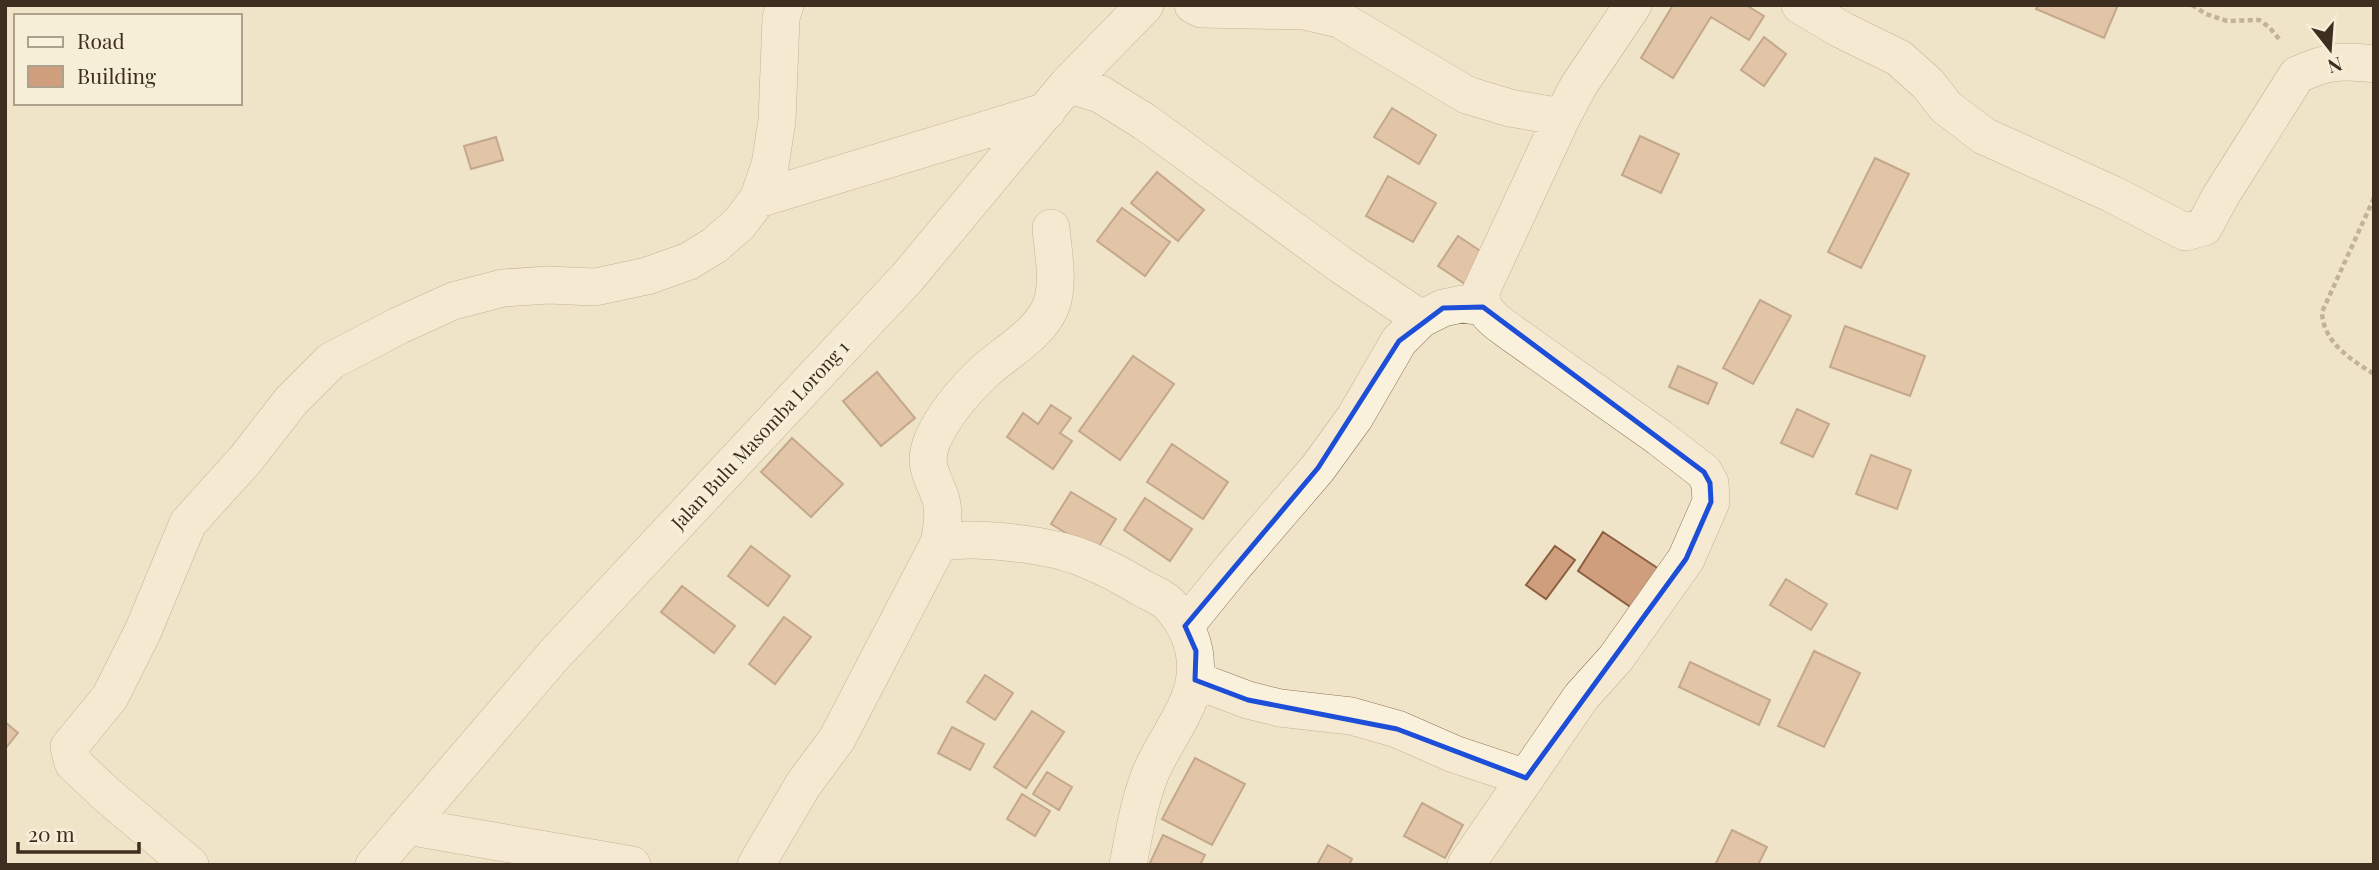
<svg xmlns="http://www.w3.org/2000/svg" width="2379" height="870" viewBox="0 0 2379 870" font-family="'Playfair Display',serif">
<style>
.building{fill:#cf9f7d;stroke:#8d5f41;stroke-width:2}
.lines{fill:none;stroke-linecap:round;stroke-linejoin:round}
.minor-casing{stroke:#8d765c;stroke-width:38}
.path{stroke:#8d765c;stroke-width:4.5;stroke-dasharray:5 3.5;stroke-linecap:butt}
.minor{stroke:#faf1dc;stroke-width:37}
.marked{fill:none;stroke:#1d4ed8;stroke-width:5;stroke-linejoin:round}
.labels{text-anchor:middle;stroke-width:7;stroke-linejoin:round;paint-order:stroke}
.street-label{font-size:19px;fill:#3d2e20;stroke:#f7eed8}
</style>
<rect width="100%" height="100%" fill="#f0e4c8"/>
<path class="building" d="M1673 5H1746L1764 16 1749 40 1711 17 1673 78 1641 58Z
M2038 5H2118L2104 38 2036 9Z
M1764 37 1786 54 1764 86 1741 70Z
M1392 108 1436 135 1419 164 1374 137Z
M1640 136 1679 154 1661 193 1622 175Z
M496 137 503 160 471 169 464 146Z
M1875 158 1909 174 1861 268 1828 252Z
M1157 172 1204 210 1178 241 1131 203Z
M1388 176 1436 203 1413 242 1366 216Z
M1122 208 1170 242 1145 276 1097 241Z
M1458 236 1488 256 1468 286 1438 266Z
M1760 300 1791 316 1753 384 1723 368Z
M1845 326 1925 356 1910 396 1830 367Z
M1133 356 1174 384 1120 460 1079 431Z
M1678 366 1717 383 1708 404 1669 387Z
M877 372 915 418 881 446 843 401Z
M1051 405 1071 418 1060 433 1072 441 1053 469 1007 437 1023 413 1038 424Z
M1797 409 1829 424 1813 457 1781 443Z
M792 438 843 484 811 517 761 472Z
M1172 444 1228 482 1203 519 1147 482Z
M1871 455 1911 470 1897 509 1856 494Z
M1071 492 1116 519 1096 551 1051 524Z
M1145 498 1192 529 1170 561 1124 530Z
M1603 532 1662 571 1635 610 1578 571Z
M751 546 790 576 768 606 728 576Z
M1555 546 1575 560 1546 599 1526 585Z
M1786 579 1827 604 1811 630 1770 605Z
M682 586 735 626 714 653 661 612Z
M784 617 811 637 775 684 749 664Z
M1814 651 1860 673 1824 747 1778 726Z
M1690 662 1770 700 1759 725 1679 687Z
M985 675 1013 693 995 720 967 702Z
M1032 711 1064 732 1026 788 994 767Z
M5 722 18 733 5 749Z
M952 727 984 744 970 770 938 753Z
M1195 758 1245 784 1212 845 1162 819Z
M1047 772 1072 787 1059 810 1033 794Z
M1022 794 1050 811 1035 836 1007 819Z
M1422 803 1463 825 1445 858 1404 836Z
M1732 830 1767 847 1758 865H1715Z
M1163 835 1205 855 1200 865H1149Z
M1328 845 1352 859 1349 865H1317Z"/>
<g class="lines">
<g class="minor-casing">
<path id="minor" d="M1193 5 1201 9 1304 11 1339 19 1467 95 1510 108 1562 117
M1800 5 1842 30 1899 58 1928 84 1946 107 1984 136 2112 194 2185 232 2204 227 2220 197 2297 75C2327 61 2341 60 2374 64
M1068 84 1100 94 1145 122 1341 265 1421 319
M758 199 1047 111
M939 543C973 535 1053 545 1085 559 1105 567 1124 577 1142 588 1151 593 1162 597 1169 604 1188 625 1198 649 1195 676 1192 708 1163 743 1151 772 1139 801 1134 834 1128 865
M1185 626 1233 567 1318 468 1355 417 1399 341 1421 319 1443 308 1462 304 1483 307
M1195 680 1248 700 1280 708 1351 716 1397 729 1454 754 1526 778
M407 826 632 865
M190 865 106 794 73 763 69 747 110 697 143 631 188 523 245 460 291 401 331 361 398 326 453 301 503 288 548 285 595 287 647 276 689 261 715 245 739 224 758 199 770 165 777 121 781 18 785 5
M374 865 554 655 907 278 1068 84 1145 5
M756 865 803 785 837 739 939 543C942 529 945 514 941 500 934 476 921 467 933 439 944 414 965 390 985 371 1006 352 1043 332 1052 303 1059 281 1053 251 1051 228
M1466 865 1581 697 1616 658 1686 559 1711 502 1710 483 1704 472 1660 438 1513 334C1497 322 1480 313 1481 291L1562 117 1579 85 1633 5"/>
</g>
<path class="path" d="M2192 5 2206 14 2227 21 2259 20 2269 27 2280 40
M2374 198 2322 312C2323 342 2350 359 2374 374"/>
<use href="#minor" class="minor"/>
</g>
<path d="M0 0H2379V870H0ZM1483 307 1704 472 1710 483 1711 502 1686 559 1526 778 1397 729 1248 700 1195 680 1196 651 1185 626 1318 468 1399 341 1443 308Z" fill="#f0e4c8" fill-opacity=".55" fill-rule="evenodd"/>
<path class="marked" d="M1483 307 1704 472 1710 483 1711 502 1686 559 1526 778 1397 729 1248 700 1195 680 1196 651 1185 626 1318 468 1399 341 1443 308Z"/>
<g class="labels">
<g class="street-label">
<text transform="translate(760 435) rotate(-47)" y="7">Jalan Bulu Masomba Lorong 1</text>
</g>
</g>
<rect width="2379" height="870" fill="none" stroke="#3d2e20" stroke-width="14"/>
<rect x="14" y="14" width="228" height="91" fill="#f7eed8" stroke="#ada18e" stroke-width="2"/>
<rect x="28" y="37" width="35" height="10" fill="#faf1dc" stroke="#ada18e" stroke-width="2"/>
<text x="77" y="49" font-size="21" fill="#3d2e20">Road</text>
<rect x="28" y="66" width="35" height="21" fill="#cf9f7d" stroke="#ada18e" stroke-width="2"/>
<text x="77" y="84" font-size="21" fill="#3d2e20">Building</text>
<g transform="translate(2330 49) rotate(163)" stroke="#f7eed8" stroke-width="5" paint-order="stroke">
<path d="M0-5L12 26L0 18L-12 26Z" fill="#3d2e20"/>
<text y="-10" font-size="19" font-weight="bold" text-anchor="middle" fill="#3d2e20">N</text>
</g>
<path d="M18 842v10h121v-10" fill="none" stroke="#3d2e20" stroke-width="3.5"/>
<text x="28" y="842" font-size="21" fill="#3d2e20" stroke="#f7eed8" stroke-width="5" paint-order="stroke">20 m</text>
</svg>
